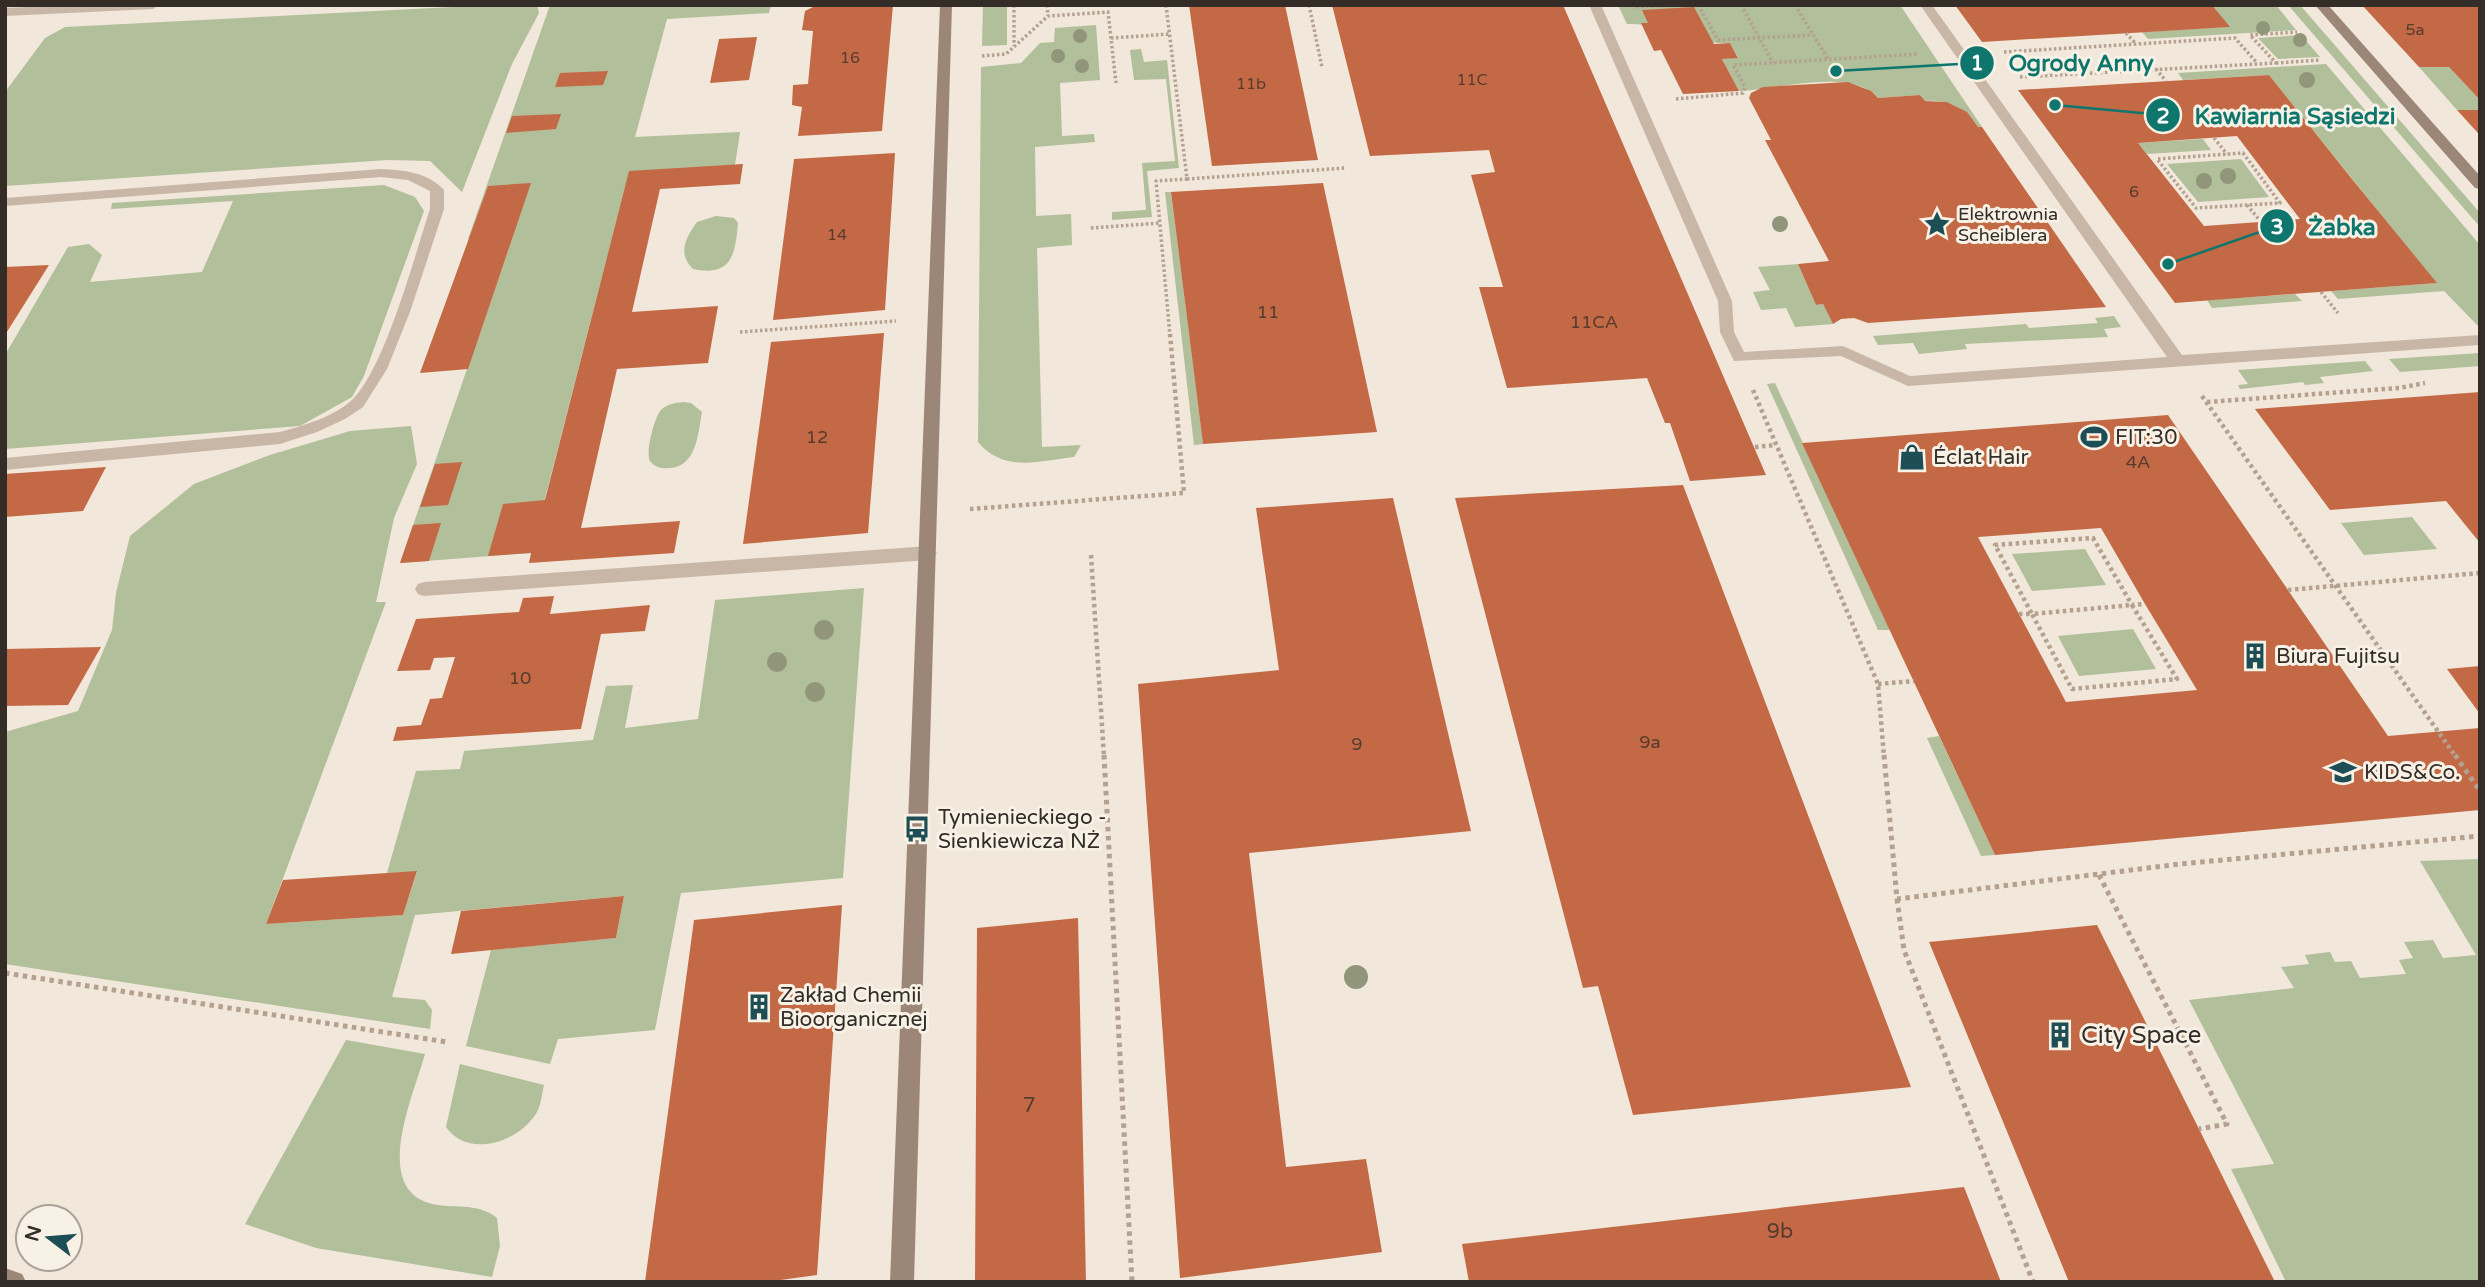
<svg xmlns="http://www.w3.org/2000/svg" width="2485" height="1287" viewBox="0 0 2485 1287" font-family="'Varela Round',sans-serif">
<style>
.green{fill:#b1bf9a}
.building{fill:#c36945;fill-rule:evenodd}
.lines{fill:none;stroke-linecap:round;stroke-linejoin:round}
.path-far2{stroke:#b4a190;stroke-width:3.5;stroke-dasharray:2.5 2.5;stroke-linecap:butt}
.path-far1{stroke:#b4a190;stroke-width:4.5;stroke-dasharray:3.5 3.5;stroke-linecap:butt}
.path{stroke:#b4a190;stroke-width:5;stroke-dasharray:4.5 4.5;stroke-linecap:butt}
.lane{fill:#c8b7a6;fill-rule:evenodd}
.street{fill:#c8b7a6;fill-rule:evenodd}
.secondary{fill:#9c8677;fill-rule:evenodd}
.tree{fill:#91957a}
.labels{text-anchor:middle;stroke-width:6;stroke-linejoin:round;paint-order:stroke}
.far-number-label{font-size:16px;fill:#583b2e}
.far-poi-label{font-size:18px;fill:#342c27;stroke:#f8f1e6;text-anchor:start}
.number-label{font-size:18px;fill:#583b2e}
.poi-label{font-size:21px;fill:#342c27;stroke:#f8f1e6;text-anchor:start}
.near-number-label{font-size:21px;fill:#583b2e}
.near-poi-label{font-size:24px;fill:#342c27;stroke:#f8f1e6;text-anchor:start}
.leader{fill:none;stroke:#0f766e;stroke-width:2.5}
.callout-dot{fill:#0f766e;stroke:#f8f1e6;stroke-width:2.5}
.mark-label{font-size:21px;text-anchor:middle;font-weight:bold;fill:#fff}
.callout-label{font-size:23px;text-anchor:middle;font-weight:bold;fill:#0f766e;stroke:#f8f1e6;stroke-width:6;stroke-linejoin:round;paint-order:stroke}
</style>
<rect width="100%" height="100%" fill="#f1e7da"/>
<path class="green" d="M491 5H537L539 13 512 64 462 192 430 161 388 160 5 186V92L45 38 65 27Z
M550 5H771L769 13 667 19 635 137 740 132 735 165 629 172 531 553 400 563 513 236 468 239Z
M983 5H1007V45L982 46Z
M1618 5H1900L1982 127H1978C1964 108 1950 99 1925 101L1920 95 1878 98C1851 67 1776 90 1739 91L1722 59 1738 57 1730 43C1694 45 1665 22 1627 24Z
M2212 5H2276L2296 30 2148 39 2142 32 2229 27Z
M2288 5H2300L2480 213V227Z
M1096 25 1100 80 1060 83 1062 136 1094 134 1095 142 1035 147 1036 216 1071 214 1072 245 1037 248 1042 447 1081 445 1074 457C1038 461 1004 473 978 442L981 67 1021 63 1040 43 1054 42 1055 28Z
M2301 35 2320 57 2278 59 2258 38Z
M1141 49 1144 62 1167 60 1179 168 1147 171 1152 217 1112 220V212L1146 210 1142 163 1175 161 1166 79 1134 80 1130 50Z
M2326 64 2480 245V328L2444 291 2338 299 2331 291 2436 283 2269 75 2183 80 2178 73Z
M2419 67H2449L2480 100V110H2457Z
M2203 139 2211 150 2147 154 2138 143Z
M2241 159 2269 197 2198 202 2167 164Z
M384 185 415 197 424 211 364 376 352 397 300 426 5 449V355L68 247 89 244 102 255 90 282 202 272 233 201 111 209 112 203Z
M1165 192H1171L1203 444 1194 445Z
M716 216 734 218 738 223C735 255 732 277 693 269 677 254 686 237 697 222Z
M1798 264 1816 305 1823 304 1833 324 1795 327 1786 308 1761 310 1753 292 1770 290 1758 267Z
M2295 294 2302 301 2212 308 2207 300Z
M2114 316 2121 327 2104 329 2108 337 1965 344 1967 349 1919 354 1913 343 1878 345 1873 336 2026 324 2029 328 2098 323 2095 318Z
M2480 353V366L2400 372 2389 359Z
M2365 361 2373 371 2320 377 2324 383 2305 385 2303 382 2240 389 2238 385 2248 384 2238 370Z
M1775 383 1890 630H1878L1767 384Z
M683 402 691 403 702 412C698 433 697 467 669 468 662 469 654 467 650 461 645 453 655 414 662 409 668 404 676 403 683 402Z
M411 426 417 464 394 518 376 602H386L266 924 403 915 417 872 387 873 416 771 460 769 464 751 593 740 606 686 633 685 625 728 698 719 715 600 864 588 843 878 681 893 655 1030 558 1039 550 1064 466 1046 491 950 616 938 624 896 415 915 392 997 425 1000 432 1010 430 1029 5 964V732L78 711 112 630 116 593 130 536 194 484 270 455 350 431Z
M2412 517 2437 549 2364 555 2341 523Z
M2085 549 2106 585 2032 591 2012 554Z
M2133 629 2156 669 2079 676 2058 636Z
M1939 736 1995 855 1981 856 1927 738Z
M2480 859V1282H2286L2231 1169 2274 1164 2189 1000 2294 988 2281 967 2309 964 2305 955 2330 952 2335 962 2351 961 2360 978 2406 974 2399 960 2413 958 2404 942 2433 940 2443 958 2476 955 2420 861Z
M346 1040 425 1054C414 1094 372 1186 429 1203 453 1210 476 1201 497 1218L500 1246 492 1277 316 1248 245 1224Z
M460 1064 544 1085C542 1093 541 1105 537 1112 520 1142 468 1159 446 1127Z"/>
<path class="building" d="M817 5H893L882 131 798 136 802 107 792 105 793 85 808 84 813 31 802 30 805 11Z
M1189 5H1285L1318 160 1212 166Z
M1332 5H1563L1766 475 1690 481 1670 423H1665L1647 378 1507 388 1479 287H1503L1471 175 1495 172 1489 150 1370 156Z
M1955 5H2212L2230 27 1982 42Z
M2362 5H2480V100L2449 67H2419Z
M1694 7 1714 44 1730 43 1738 58 1722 59 1739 91 1683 94 1661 50 1654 51 1641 23H1648L1642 10Z
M757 37 749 80 710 83 719 39Z
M608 71 603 85 555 87 560 73Z
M2269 75 2352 179 2437 283 2175 303 2018 90ZM2237 136 2287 202 2300 219 2204 226 2138 143Z
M1848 82 1871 91 1878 98 1920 95 1925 101 1947 102 1967 112 1978 127H1982L2106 307 1868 323 1854 318 1841 319 1833 324 1823 304 1816 305 1798 264 1829 261 1765 140H1771L1749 98 1751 93 1763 87Z
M2457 110H2480V135L2477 132Z
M561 114 556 129 506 133 512 116Z
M895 153 885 310 773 320 794 159Z
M743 164 740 184 660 189 632 312 718 306 708 363 617 369 581 528 680 521 674 553 529 563 531 553 488 556 503 504 545 500 629 171Z
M531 183 468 369 420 373 488 186Z
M1323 183 1377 432 1203 444 1171 192Z
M49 265 5 335V267Z
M884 333 868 533 743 544 771 342Z
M2480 392V543L2446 501 2330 510 2255 409Z
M2168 415 2388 736 2480 728V810L1995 855 1802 443ZM2101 528 2145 604 2197 690 2066 702 1978 537Z
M462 462 448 505 420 507 435 464Z
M106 467 83 511 5 517V474Z
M1683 485 1911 1087 1633 1115 1598 986 1583 988 1455 498Z
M1393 498 1471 831 1249 853 1286 1167 1366 1159 1382 1252 1180 1278 1138 684 1279 670 1256 508Z
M441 523 429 561 400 563 413 525Z
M554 596 550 614 650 605 645 631 601 634 581 729 393 741 397 727 421 725 430 699 442 698 455 657 434 658 430 670 397 671 416 619 519 612 523 598Z
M101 647 68 705 5 706V649Z
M2480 666V714L2447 669Z
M417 871 403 915 266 924 283 880Z
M624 896 616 938 451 954 461 911Z
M842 905 817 1275 766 1282H645L694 920Z
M1078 918 1086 1282H975L977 928Z
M2097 925 2199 1129 2275 1282H2069L1929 942Z
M1964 1187 2001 1282H1469L1462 1244Z"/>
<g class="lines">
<path class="path-far2" d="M1014 5V46
M1047 5 1048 16
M1166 5 1187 179 1156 181 1170 336
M1309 5 1322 67
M1698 5 1718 40 1813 35
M1741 5 1773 63
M1795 5 1828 59
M1636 7 1674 5
M2126 33 2136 44
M1111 38 1170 34
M2004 52 2235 38 2257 63
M982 56 1006 54 1048 16 1108 12 1116 83
M2276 63 2320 60
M2156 69 2166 81
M2020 77 2276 63 2250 35 2297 32
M1676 99 1743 93 1745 87 1733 65 1918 54
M2214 138 2227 154
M2243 153 2280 203 2196 208 2157 159Z
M1187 179 1345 168
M2247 205 2261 222
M1091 228 1160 223
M2321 292 2338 313
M740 332 896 321"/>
<path class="path-far1" d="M1753 390 1878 684 1884 757
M2202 396 2456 757
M2207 402 2399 388 2425 383
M1755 447 1776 445
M970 509 1184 493 1170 334
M1091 555 1104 757
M2288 590 2480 573
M2132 605 2177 679 2072 689 2032 614Z
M2019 614H2032L1995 545 2093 538 2132 605 2145 604
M1878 684 1914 681"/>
<path class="path" d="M1104 755 1132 1282
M1884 755 1897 899 2180 864 2480 836
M2455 755 2480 791
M2099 875 2227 1124 2199 1129
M1897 899 1904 950 2033 1282
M5 973 447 1042"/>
<path class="lane" d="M73 5H159L153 9 5 16V8Z
M381 169C403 170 428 172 444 190V209L410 312 387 369 363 407 345 419 317 432 280 444 5 470V458L280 432C305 425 334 417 353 399 385 367 415 255 430 209V191L408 180 381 177 5 206V198Z
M929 546 937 553 929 560 424 596 418 594 415 589 418 584 424 582Z"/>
<path class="street" d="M1589 5H1601L1732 301 1734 332 1744 352 1843 346 1910 376 2167 357 1920 5H1932L2182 355 2480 335V345L1908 386 1841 356 1734 361 1720 332 1718 301Z"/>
<path class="secondary" d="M940 5H952L914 1282H890Z
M2315 5H2328L2480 176V189L2475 188Z
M5 1268 22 1274 26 1282H5Z"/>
</g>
<g class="tree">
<circle cx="2263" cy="28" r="7"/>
<circle cx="1080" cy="36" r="7"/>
<circle cx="2300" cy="40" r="7"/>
<circle cx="1058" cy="56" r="7"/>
<circle cx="1082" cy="66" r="7"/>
<circle cx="2307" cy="80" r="8"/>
<circle cx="2228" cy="176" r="8"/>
<circle cx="2204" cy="181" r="8"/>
<circle cx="1780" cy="224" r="8"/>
<circle cx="824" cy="630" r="10"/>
<circle cx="777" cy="662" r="10"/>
<circle cx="815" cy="692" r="10"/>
<circle cx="1356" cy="977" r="12"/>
</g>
<defs>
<g id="sight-bare" transform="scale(2.1)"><path d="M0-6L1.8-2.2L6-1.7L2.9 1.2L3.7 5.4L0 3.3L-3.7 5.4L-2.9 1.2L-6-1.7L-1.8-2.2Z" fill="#1e4e55" stroke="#f8f1e6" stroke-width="2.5" paint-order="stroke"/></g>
<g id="stadium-bare" transform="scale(2.1)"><path d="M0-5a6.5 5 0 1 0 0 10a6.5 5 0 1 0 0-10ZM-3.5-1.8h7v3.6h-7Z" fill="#1e4e55" stroke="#f8f1e6" stroke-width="2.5" paint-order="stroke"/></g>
<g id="shop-bare" transform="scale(2.1)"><path d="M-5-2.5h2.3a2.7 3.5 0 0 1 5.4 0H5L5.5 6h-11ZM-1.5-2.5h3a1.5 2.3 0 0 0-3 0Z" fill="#1e4e55" stroke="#f8f1e6" stroke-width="2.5" paint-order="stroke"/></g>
<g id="building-bare" transform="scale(2.1)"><path d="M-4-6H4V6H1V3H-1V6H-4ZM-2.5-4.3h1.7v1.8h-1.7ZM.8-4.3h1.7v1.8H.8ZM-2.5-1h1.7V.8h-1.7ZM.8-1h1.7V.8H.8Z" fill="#1e4e55" stroke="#f8f1e6" stroke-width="2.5" paint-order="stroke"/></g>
<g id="school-bare" transform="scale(2.1)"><path d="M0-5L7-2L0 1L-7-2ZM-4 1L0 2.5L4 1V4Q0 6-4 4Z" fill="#1e4e55" stroke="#f8f1e6" stroke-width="2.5" paint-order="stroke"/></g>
<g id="bus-bare" transform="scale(2.1)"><path d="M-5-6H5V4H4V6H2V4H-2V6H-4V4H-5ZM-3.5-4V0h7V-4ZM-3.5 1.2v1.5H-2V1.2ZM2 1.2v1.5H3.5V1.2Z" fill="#1e4e55" stroke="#f8f1e6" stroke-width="2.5" paint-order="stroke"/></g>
</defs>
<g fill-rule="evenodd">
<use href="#sight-bare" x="1937" y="224"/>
<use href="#stadium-bare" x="2094" y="437"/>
<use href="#shop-bare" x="1912" y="457"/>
<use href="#building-bare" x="2255" y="656"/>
<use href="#school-bare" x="2343" y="772"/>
<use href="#bus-bare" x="917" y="829"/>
<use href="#building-bare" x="759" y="1007"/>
<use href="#building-bare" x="2060" y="1035"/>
</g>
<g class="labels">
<g class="far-number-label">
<text x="2415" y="35">5a</text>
<text x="850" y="63">16</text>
<text x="1472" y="85">11C</text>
<text x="1251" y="89">11b</text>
<text x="2134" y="197">6</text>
<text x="837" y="240">14</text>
</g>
<g class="far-poi-label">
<text x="1958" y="220">Elektrownia<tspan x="1958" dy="21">Scheiblera</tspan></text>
</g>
<g class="number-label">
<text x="1268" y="318">11</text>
<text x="1594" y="328">11CA</text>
<text x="817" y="443">12</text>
<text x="2138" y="468">4A</text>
<text x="520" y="684">10</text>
<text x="1650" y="748">9a</text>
<text x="1357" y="750">9</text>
</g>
<g class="poi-label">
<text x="2115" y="444">FIT:30</text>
<text x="1933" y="464">Éclat Hair</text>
<text x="2276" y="663">Biura Fujitsu</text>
<text x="2364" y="779">KIDS&amp;Co.</text>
<text x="938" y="824">Tymienieckiego -<tspan x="938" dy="24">Sienkiewicza NŻ</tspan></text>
<text x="780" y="1002">Zakład Chemii<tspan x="780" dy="24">Bioorganicznej</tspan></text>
</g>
<g class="near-number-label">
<text x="1029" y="1112">7</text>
<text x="1780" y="1238">9b</text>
</g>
<g class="near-poi-label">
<text x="2081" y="1043">City Space</text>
</g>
</g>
<path class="leader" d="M1836 71L1977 63M2055 105L2163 115M2168 264L2277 226"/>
<g class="callout-dot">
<circle cx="1836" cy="71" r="7"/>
<circle cx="2055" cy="105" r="7"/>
<circle cx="2168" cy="264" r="7"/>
<circle cx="1977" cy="63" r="18"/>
<circle cx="2163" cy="115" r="18"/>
<circle cx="2277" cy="226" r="18"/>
</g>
<g class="mark-label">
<text x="1977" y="70">1</text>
<text x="2163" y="123">2</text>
<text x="2277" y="234">3</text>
</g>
<g class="callout-label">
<text x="2081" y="71">Ogrody Anny</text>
<text x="2295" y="124">Kawiarnia Sąsiedzi</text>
<text x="2342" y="235">Żabka</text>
</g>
<rect width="2485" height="1287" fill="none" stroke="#342c27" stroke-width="14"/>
<g transform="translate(49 1238) rotate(286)"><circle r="33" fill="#f8f1e6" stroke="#aaa29a" stroke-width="2"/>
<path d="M0-5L12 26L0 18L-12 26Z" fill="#1e4e55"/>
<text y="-10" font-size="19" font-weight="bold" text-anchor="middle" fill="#342c27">N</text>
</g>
</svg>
